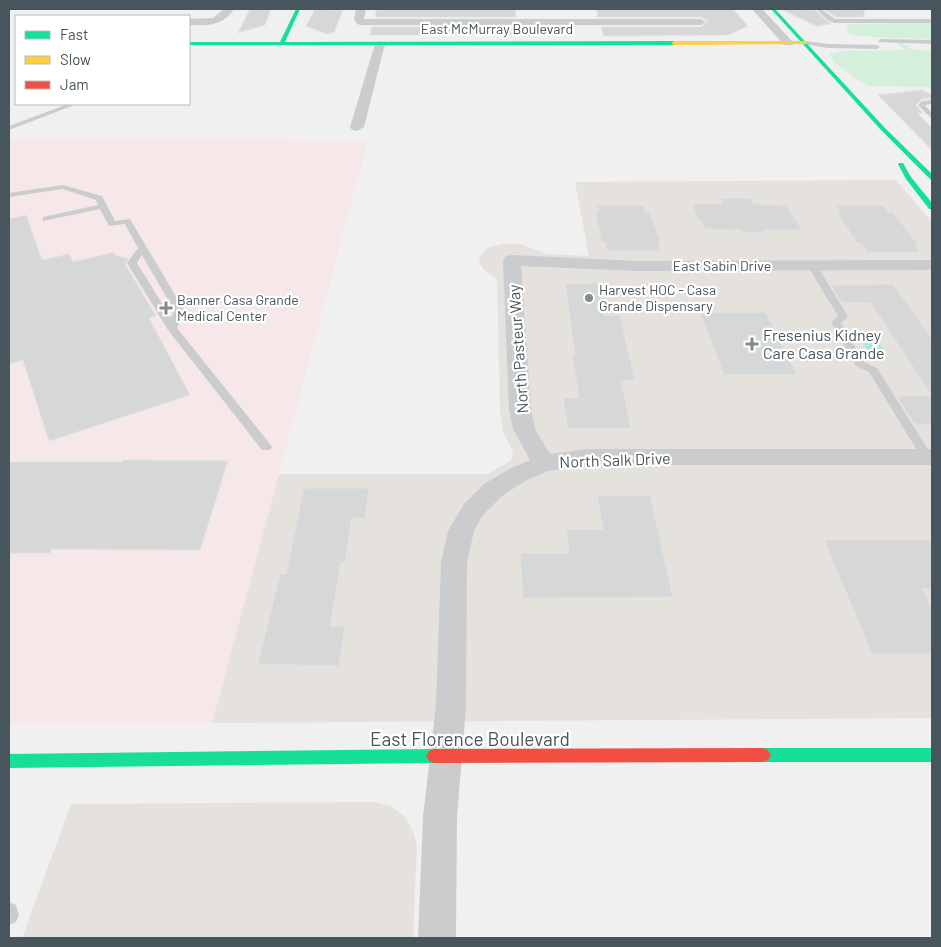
<svg xmlns="http://www.w3.org/2000/svg" width="941" height="947" viewBox="0 0 941 947" font-family="Barlow,sans-serif">
<style>
.commercial{fill:#e5e2de}
.medical{fill:#f6e7e8}
.green{fill:#d4efdc}
.water{fill:#aae6ec}
.building{fill:#d6d8d8;stroke:#e1e2e3}
.lines{fill:none;stroke-linecap:round;stroke-linejoin:round}
.lane{fill:#caccce;fill-rule:evenodd}
.street{fill:#caccce;fill-rule:evenodd}
.fast{fill:#16e098;fill-rule:evenodd}
.slow{fill:#ffcf43;fill-rule:evenodd}
.jam{fill:#f24e42;fill-rule:evenodd}
.poi-dot{fill:#828b90;stroke:#fff;stroke-width:2}
.labels{text-anchor:middle;stroke-width:4.5;stroke-linejoin:round;paint-order:stroke}
.far-street-label{font-size:14px;fill:#47555c;stroke:#fff}
.far-poi-label{font-size:14px;fill:#47555c;stroke:#fff;text-anchor:start}
.poi-label{font-size:16px;fill:#47555c;stroke:#fff;text-anchor:start}
.street-label{font-size:16px;fill:#47555c;stroke:#fff}
.near-street-label{font-size:19px;fill:#47555c;stroke:#fff}
</style>
<rect width="100%" height="100%" fill="#f0f0f0"/>
<path class="commercial" d="M896 180 932 222V718L212 723 279 474H488L510 461 512 457 513 451 503 432 500 410 497 279 483 269 479 261 480 256 487 248 502 244H520L547 254 589 256 575 182Z
M375 802 391 806 405 817 413 831 417 845 413 938H22L71 804Z"/>
<path class="medical" d="M9 139 368 141 212 723H9Z"/>
<path class="green" d="M932 23V39L896 38 911 49 932 51V87L870 86 856 79 834 62 829 54 842 51 906 50 891 38 850 35 847 30V26L852 24Z"/>
<path class="water" d="M858 334H873L885 352H869Z"/>
<path class="building" d="M250 9H271L265 25 238 33Z
M315 9 343 10 334 32 327 34 306 26Z
M377 9H515L516 17H375Z
M596 9H733L748 26 728 35 604 36 601 27H701L708 21 701 17H598Z
M781 9H814L831 24 816 26Z
M824 9H864V17H836Z
M372 27H516L517 35H370Z
M922 90 932 95V98L922 99 916 105 923 113H917L932 128V150L878 95Z
M720 198H750L754 204 786 205 802 230H763L764 233 742 232 740 230 705 229 702 221H699L692 204H723Z
M597 205H643L646 212H650L661 244H658L660 251H607L605 242H601L599 230 595 212H599Z
M836 205H882L888 212H893L918 245H915L920 252H867L861 243H857L837 212H841Z
M26 215 42 260 69 254 73 262 114 252 116 256 129 258 125 264 156 316 149 318 190 395 49 441 23 360 9 364V219Z
M565 283H598L604 315H620L635 381H621L631 428H568L563 398H579L572 354H575Z
M893 284 932 339V396L871 303H842L831 285Z
M766 312 797 375H724L700 313Z
M897 396H932V424H914Z
M123 460 228 461 200 550 52 549 50 553H9V462H122Z
M304 488H369L365 518H352L345 562H341L330 626H345L339 666 258 664 280 574H286Z
M597 495H650L673 597 523 598 520 553H569L566 529H603Z
M824 540H932V589H922L932 608V654H872Z"/>
<g class="lines">
<path class="lane" d="M816 9H821L835 19H932V23H835L829 21Z
M880 39 932 40V44L878 42Z
M805 41 828 44 877 45 880 47 877 49 828 48 803 44Z
M932 100V104L925 105 932 113V119L918 105 922 101Z
M68 104H77L9 130V126Z
M63 185 102 196 115 221 130 219 184 310 177 328 270 444 272 447 270 450H262L168 330 127 263 138 248 125 224 109 226 100 209 43 221V217L98 205 96 200 63 189 9 197V193ZM142 255 174 310 171 318 137 263Z
M812 262 817 265 848 317 841 323 864 362 877 368 932 456 931 460H923L869 372 856 366 831 322 838 316 807 265Z
M9 902 16 905 19 915 16 922 9 925Z"/>
<path class="street" d="M224 9H234C223 26 207 26 189 25V19L213 18Z
M356 9H366L364 19H701L706 22 701 25H361L357 24 354 19Z
M752 9H762L792 41 793 43 792 45H784Z
M380 41 385 44 364 127 357 131 352 130 350 127 375 44Z
M512 255 637 261 932 260V270L637 271 521 266 531 409 535 429 550 454 588 449H932V465H588L548 471 525 481 502 496 482 516 474 531 467 562 466 706 457 817 456 938H418L423 817 436 706 441 562 448 531 464 504 484 484 509 469 530 460 513 429 509 409 503 260 506 256Z"/>
<path class="fast" d="M296 9H300L285 42 674 41 677 43 674 45H189V42H280Z
M771 9H775L885 128 932 174V180L930 179 881 130Z
M899 163H903L911 177 932 203V209H929L906 179 898 164Z
M763 748H932V762H763L758 760 755 755 758 750Z
M434 749 439 751 442 756 439 761 434 763 9 768V754Z"/>
<path class="slow" d="M805 41 807 44 674 45 671 43 674 41Z"/>
<path class="jam" d="M763 748 768 750 771 755 768 760 763 762 434 763 429 761 426 756 429 751 434 749Z"/>
</g>
<g class="poi-dot">
<circle cx="589" cy="298" r="5"/>
<path d="M163.5 300.5h5v5h5v5h-5v5h-5v-5h-5v-5h5z"/>
<path d="M749.5 336.5h5v5h5v5h-5v5h-5v-5h-5v-5h5z"/>
</g>
<g class="labels">
<g class="far-street-label">
<text x="497" y="34">East McMurray Boulevard</text>
<text x="722" y="271">East Sabin Drive</text>
</g>
<g class="far-poi-label">
<text x="599" y="295">Harvest HOC - Casa<tspan x="599" dy="16">Grande Dispensary</tspan></text>
<text x="177" y="305">Banner Casa Grande<tspan x="177" dy="16">Medical Center</tspan></text>
</g>
<g class="poi-label">
<text x="763" y="341">Fresenius Kidney<tspan x="763" dy="18">Care Casa Grande</tspan></text>
</g>
<g class="street-label">
<text transform="translate(518 349) rotate(-94)" y="6">North Pasteur Way</text>
<text transform="translate(615 460) rotate(-2)" y="6">North Salk Drive</text>
</g>
<g class="near-street-label">
<text x="470" y="746">East Florence Boulevard</text>
</g>
</g>
<rect width="941" height="947" fill="none" stroke="#47555c" stroke-width="20"/>
<rect x="15" y="15" width="175" height="90" fill="#ffffff" stroke="#b5bbbe"/>
<rect x="25" y="31" width="25" height="8" fill="#16e098" stroke="#b5bbbe"/>
<text x="60" y="40" font-size="15" fill="#47555c">Fast</text>
<rect x="25" y="56" width="25" height="8" fill="#ffcf43" stroke="#b5bbbe"/>
<text x="60" y="65" font-size="15" fill="#47555c">Slow</text>
<rect x="25" y="81" width="25" height="8" fill="#f24e42" stroke="#b5bbbe"/>
<text x="60" y="90" font-size="15" fill="#47555c">Jam</text>
</svg>
